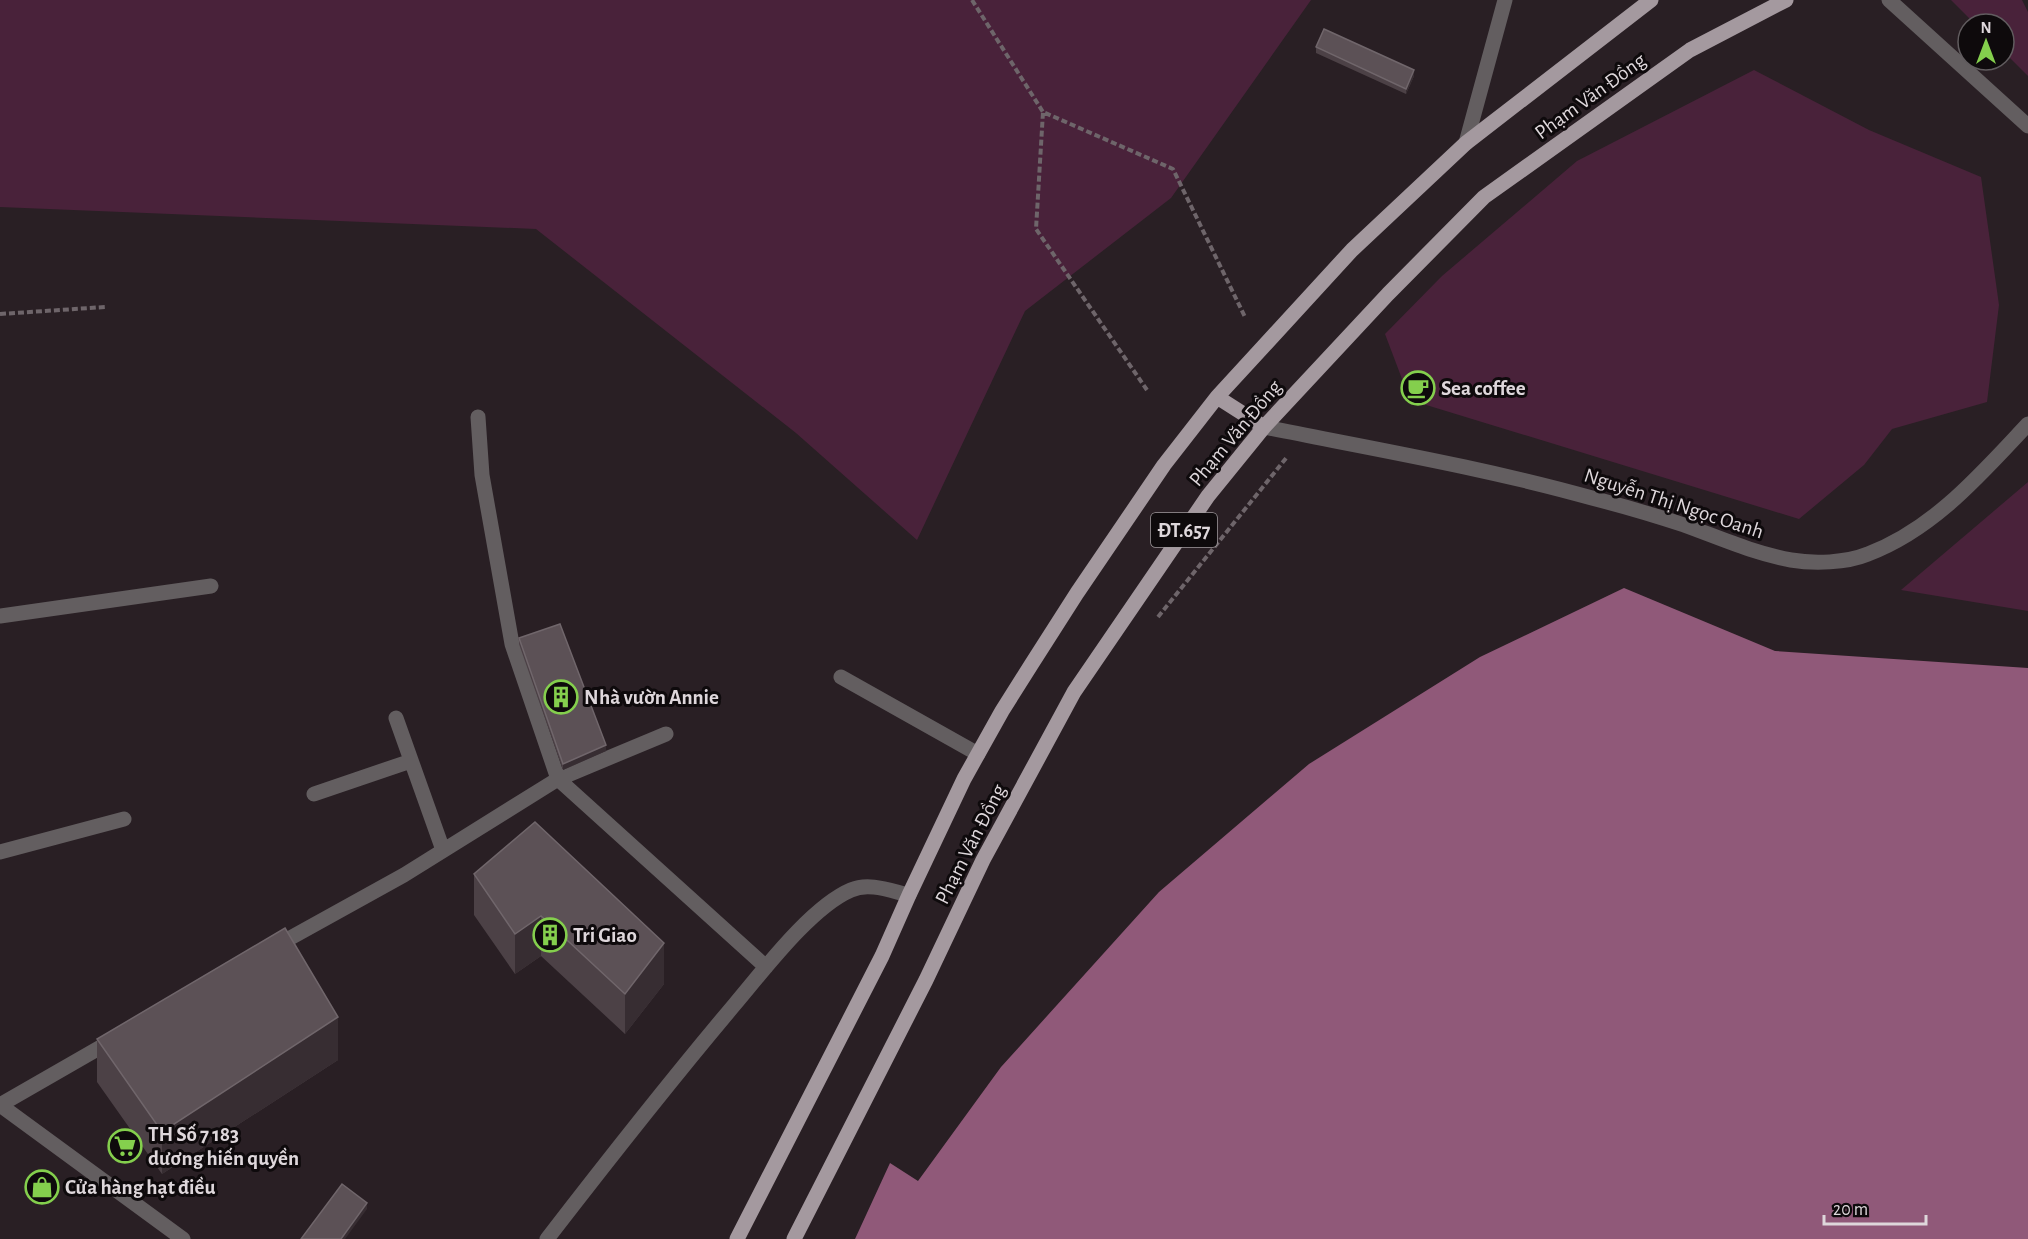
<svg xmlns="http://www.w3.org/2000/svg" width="2028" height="1239" viewBox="0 0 2028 1239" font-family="'Alegreya Sans',sans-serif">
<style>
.green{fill:#49223a}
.water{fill:#905979}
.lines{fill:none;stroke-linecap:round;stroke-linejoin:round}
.path{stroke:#6e656a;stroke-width:4;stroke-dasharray:6 3;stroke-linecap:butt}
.minor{stroke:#635e60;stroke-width:15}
.major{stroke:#a4999f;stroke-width:15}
.wall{fill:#4c4146}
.shaded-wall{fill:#372d32}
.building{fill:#5c5156;stroke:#70666b;stroke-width:1.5}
.labels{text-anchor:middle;stroke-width:6;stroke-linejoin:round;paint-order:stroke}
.shield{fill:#0e0a0c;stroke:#a09a9d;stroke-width:1.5}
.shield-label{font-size:20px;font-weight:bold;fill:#ded7db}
.street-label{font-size:21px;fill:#ded7db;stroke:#0e0a0c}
.poi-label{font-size:21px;font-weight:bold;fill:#ded7db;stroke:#0e0a0c;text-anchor:start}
</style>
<rect width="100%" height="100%" fill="#291f24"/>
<path class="green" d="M0 0H1311L1171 198 1025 311 917 540 796 433 536 229 0 207Z
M1951 0H2022L2028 12V76L2004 52V24H1975Z
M1754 70 1869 130 1981 177 1999 305 1987 402 1892 429 1864 465 1799 519 1410 400 1385 334 1442 276 1577 161Z
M2028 482V611L1901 590Z"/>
<path class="water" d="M1624 588 1775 651 2028 668V1239H855L890 1163 918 1181 1001 1067 1159 892 1309 764 1480 657Z"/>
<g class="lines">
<path class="path" d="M972 0 1043 112
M0 314 105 307
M1147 390 1036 229 1043 112 1173 169 1245 317
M1158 617 1287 457"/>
<path class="minor" d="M1889 0 2028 126
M1466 143 1505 0
M478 417 482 475 512 644 558 779 766 967
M1264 427C1374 449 1485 468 1592 498 1623 506 1654 515 1684 525 1720 538 1753 553 1791 560 1814 564 1846 563 1868 554 1934 529 1981 474 2028 424
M0 616 211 586
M841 677 978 754
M396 718 443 850
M314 794 411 761
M0 852 124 819
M274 947 404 875 558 779 666 734
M0 1105 113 1040
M0 1105 183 1239
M547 1239C608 1160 670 1081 735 1004 763 971 811 907 851 890 869 882 891 891 909 895"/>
<path class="major" d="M1217 397 1264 427
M737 1239 882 956 909 895 964 779 1002 711 1031 665 1077 593 1164 465 1217 397 1352 250 1466 143 1651 0
M794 1239 926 980 983 860 1074 692 1208 496 1264 427 1388 294 1484 197 1690 50 1786 0"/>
</g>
<path class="wall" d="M1316 47 1414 76 1406 94 1316 53Z
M519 638 606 751 563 770 519 644Z
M474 874 664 984 625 1034 541 956 515 974 474 915Z
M97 1039 338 1060 162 1174 97 1082Z"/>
<path class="shaded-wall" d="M1414 70V76L1406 94V89Z
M606 745V751L563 770V764Z
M541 916V956L515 974V934Z
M664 943V984L625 1034V994Z
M338 1017V1060L162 1174V1132Z
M367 1203V1209L345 1239H341Z"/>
<path class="building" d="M1324 29 1414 70 1406 89 1316 47Z
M560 624 606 745 563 764 519 638Z
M535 822 664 943 625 994 541 916 515 934 474 874Z
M285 928 338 1017 162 1132 97 1039Z
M342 1184 367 1203 341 1239H301Z"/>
<defs>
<g id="cafe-ring" transform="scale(1.725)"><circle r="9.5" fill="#0e0a0c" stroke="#84cf4d" stroke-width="1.5"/><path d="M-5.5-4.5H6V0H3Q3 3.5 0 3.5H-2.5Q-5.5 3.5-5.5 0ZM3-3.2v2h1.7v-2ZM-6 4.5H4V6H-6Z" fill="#84cf4d"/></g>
<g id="building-ring" transform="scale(1.725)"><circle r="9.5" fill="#0e0a0c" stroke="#84cf4d" stroke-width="1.5"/><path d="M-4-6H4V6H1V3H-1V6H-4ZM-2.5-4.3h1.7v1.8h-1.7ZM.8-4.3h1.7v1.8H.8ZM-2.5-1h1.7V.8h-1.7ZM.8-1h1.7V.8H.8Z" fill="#84cf4d"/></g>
<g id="supermarket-ring" transform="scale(1.725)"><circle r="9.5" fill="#0e0a0c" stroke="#84cf4d" stroke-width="1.5"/><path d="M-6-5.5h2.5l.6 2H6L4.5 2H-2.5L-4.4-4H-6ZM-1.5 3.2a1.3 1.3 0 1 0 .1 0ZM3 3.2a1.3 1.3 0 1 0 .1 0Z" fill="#84cf4d"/></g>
<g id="shop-ring" transform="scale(1.725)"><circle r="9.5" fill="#0e0a0c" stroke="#84cf4d" stroke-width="1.5"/><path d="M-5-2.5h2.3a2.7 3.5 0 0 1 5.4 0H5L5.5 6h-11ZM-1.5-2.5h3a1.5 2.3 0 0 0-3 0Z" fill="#84cf4d"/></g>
</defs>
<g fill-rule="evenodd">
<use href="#cafe-ring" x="1418" y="388"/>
<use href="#building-ring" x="561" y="697"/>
<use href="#building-ring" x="550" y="935"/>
<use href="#supermarket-ring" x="125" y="1146"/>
<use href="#shop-ring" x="42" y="1187"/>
</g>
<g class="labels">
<rect class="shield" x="1151" y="513" width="66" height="34" rx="4.5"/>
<g class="shield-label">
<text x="1184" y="537">ĐT.657</text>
</g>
<g class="street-label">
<text transform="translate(1590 96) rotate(-36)" y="7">Phạm Văn Đồng</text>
<text transform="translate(1235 433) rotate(-50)" y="7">Phạm Văn Đồng</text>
<text transform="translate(1674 503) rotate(18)" y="7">Nguyễn Thị Ngọc Oanh</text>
<text transform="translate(970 844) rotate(-63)" y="7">Phạm Văn Đồng</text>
</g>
<g class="poi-label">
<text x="1441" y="395">Sea coffee</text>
<text x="584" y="704">Nhà vườn Annie</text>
<text x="573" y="942">Tri Giao</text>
<text x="148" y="1141">TH Số 7 183<tspan x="148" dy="24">dương hiến quyền</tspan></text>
<text x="65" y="1194">Cửa hàng hạt điều</text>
</g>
</g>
<g transform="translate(1986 42)"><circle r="28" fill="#0e0a0c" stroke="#615c5f" stroke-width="1.5"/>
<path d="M0-4.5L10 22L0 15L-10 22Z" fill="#84cf4d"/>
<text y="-9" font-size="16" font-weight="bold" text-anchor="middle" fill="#ded7db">N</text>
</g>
<path d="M1824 1215v9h102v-9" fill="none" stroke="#ded7db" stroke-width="3"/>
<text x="1833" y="1215" font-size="18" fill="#ded7db" stroke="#0e0a0c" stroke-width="4.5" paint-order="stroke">20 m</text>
</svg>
